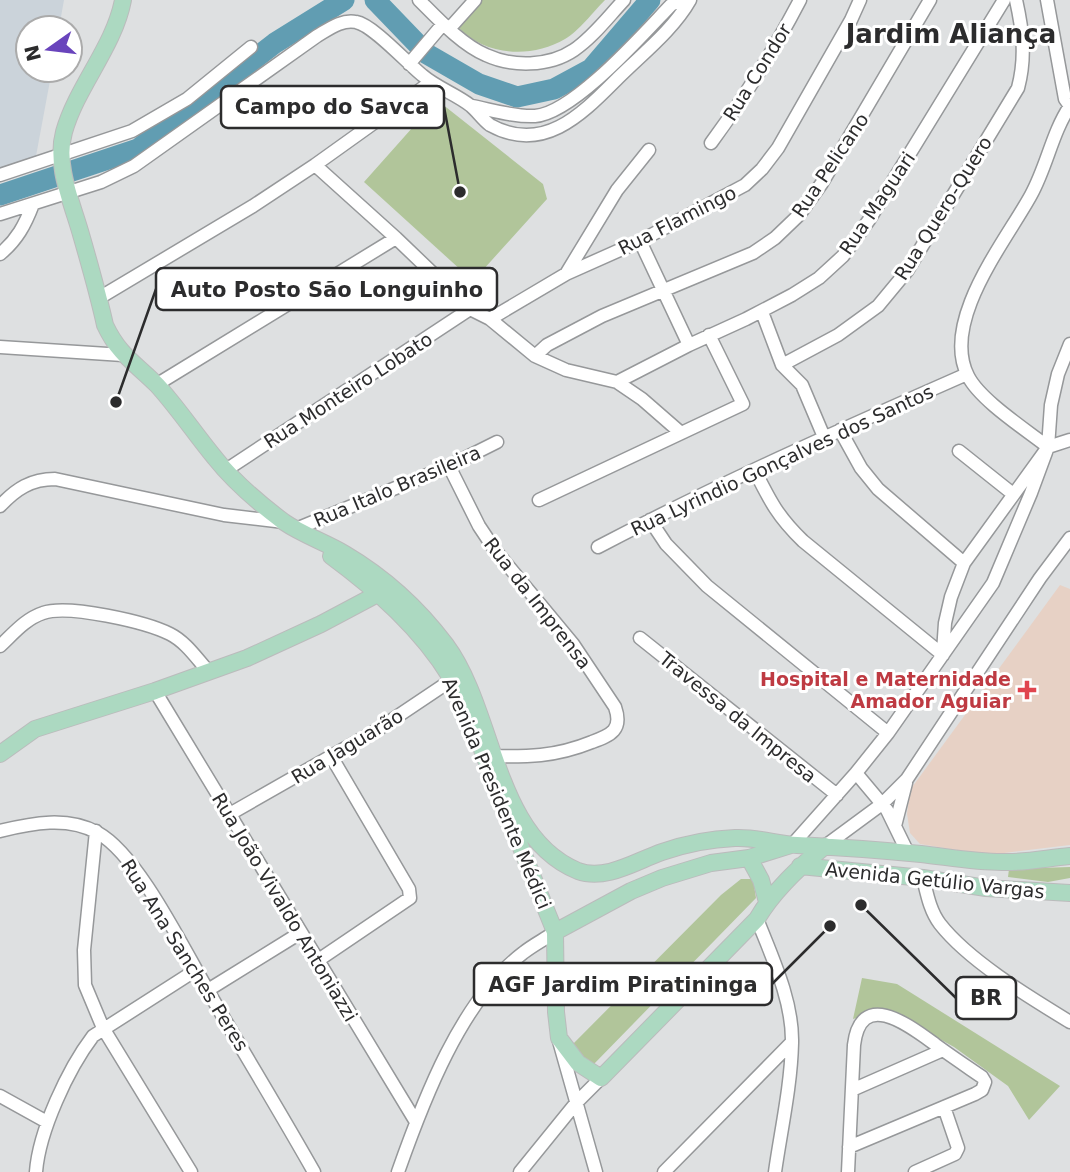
<svg xmlns="http://www.w3.org/2000/svg" width="1070" height="1172" viewBox="0 0 1070 1172" font-family="'DejaVu Sans',sans-serif">
<style>
.built{fill:#cbd3da}
.medical{fill:#e7d1c5}
.green{fill:#b1c59a}
.lines{fill:none;stroke-linecap:round;stroke-linejoin:round}
.river{stroke:#619db2;stroke-width:21}
.minor-casing{stroke:#96989a;stroke-width:15}
.major-casing{stroke:#bbbbbc;stroke-width:18}
.minor{stroke:#fff;stroke-width:12}
.major{stroke:#acd9c1;stroke-width:16}
.health-dot{fill:#e0444e;stroke:#fff;stroke-width:2.5}
.labels{text-anchor:middle;stroke-width:6;stroke-linejoin:round;paint-order:stroke}
.street-label{font-size:19px;fill:#2c2c2d;stroke:#fff}
.health-label{font-size:19px;font-weight:bold;fill:#be3a42;stroke:#fff;text-anchor:end}
.district-label{font-size:26px;font-weight:bold;fill:#2c2c2d;stroke:#fff}
.leader{fill:none;stroke:#2c2c2d;stroke-width:2.5}
.callout-dot{fill:#2c2c2d;stroke:#fff;stroke-width:2.5}
.callout{fill:#fff;stroke:#2c2c2d;stroke-width:2.5}
.callout-label{font-size:21px;text-anchor:middle;font-weight:bold;fill:#2c2c2d}
</style>
<rect width="100%" height="100%" fill="#dee0e1"/>
<path class="built" d="M0 0H64L59 28H28V70H52L36 156 0 169Z"/>
<path class="medical" d="M1060 585 1070 589V845L988 855 920 844 910 833 907 814 910 790Z"/>
<path class="green" d="M482 0H605C594 11 578 32 565 39 531 59 485 56 458 27Z
M437 100 543 184 547 199 473 281 364 182Z
M1070 867V878L1048 882 1008 877 1009 869Z
M741 879H753L756 898 593 1065 570 1047 721 895Z
M862 978 897 984 1060 1086 1029 1120 1008 1086 954 1047 886 1009 853 1019Z"/>
<g class="lines">
<path class="river" d="M375 0 427 54 479 84 517 97 554 89 591 69 650 0
M0 195 138 149 275 43 344 0"/>
<g class="minor-casing">
<path id="minor" d="M419 0C437 18 462 45 486 55 512 67 549 67 574 50 593 37 608 17 624 0
M1047 0 1065 99 1070 106
M449 29 475 0
M409 64 443 24
M472 106C492 110 514 117 535 116 574 113 644 33 671 5L680 0
M711 143C745 97 774 50 800 0
M315 165 396 238 470 309 490 319 535 356 566 370 617 382 642 399 681 433
M0 175 132 131 187 99 251 47
M0 214 101 182 134 166 317 36C329 29 342 19 356 22 373 25 407 63 422 75 437 88 456 94 471 106 478 112 483 120 490 125 544 155 583 113 618 78 642 54 673 30 690 0
M640 241 689 345
M0 254C17 240 25 225 33 204
M566 274 617 190 649 150
M99 298 253 206 315 165 431 82
M762 312 782 365 802 385 824 437
M490 319 566 274 640 241 745 185 762 169 778 148 851 20 860 0
M0 347 123 355
M535 356 547 345 602 316 753 253 775 238 799 215 822 183 930 0
M782 365 838 335 878 306 907 271 1018 88C1026 58 1023 31 1016 0
M617 382 689 345 746 319 792 295 819 278 843 256 869 220 1004 0
M156 385 396 238
M840 430 861 468 878 489 964 563
M1048 447C1025 429 980 400 968 376 940 321 1006 241 1031 195 1047 166 1052 133 1070 106
M959 451 1013 494
M449 466 479 526 495 550 573 644 615 707C623 730 611 735 592 742 555 757 527 757 488 756
M226 470 470 309
M755 471C770 501 778 517 803 541L943 655
M539 500 743 404 709 335
M0 506C16 489 31 479 55 479L224 515 284 522
M650 520 666 544 707 586 888 733
M296 529 449 466 497 442
M598 547C718 484 842 429 967 374
M640 638 837 795
M0 646C13 634 25 619 43 613 68 604 146 622 170 634 186 642 197 659 209 672
M943 652 945 623 951 597 964 563 1048 447 1070 440
M155 691 416 1122
M856 773 887 810 908 853
M228 815 377 730 459 675
M895 826 906 783
M0 831C32 823 68 816 98 833 138 855 183 948 207 989 242 1050 279 1110 314 1172
M96 831 84 950 85 985 103 1028 191 1172
M792 845 856 773 888 733 993 583 1031 493 1048 447 1051 405 1058 374 1070 344
M825 846 882 804 907 779 1040 578 1070 538
M923 878C927 894 930 911 940 924 969 961 1029 997 1070 1022
M757 919C772 957 793 1001 792 1043 791 1086 781 1130 775 1172
M317 961 410 898 409 889 331 756
M208 990 300 933
M559 1041 596 1172
M852 1090 943 1050
M0 1096 47 1122
M36 1172C39 1131 68 1069 93 1036L196 970
M398 1172C423 1101 461 1000 523 953 533 945 545 939 555 932
M520 1172 576 1103 601 1078
M664 1172 792 1042
M848 1172 854 1045C861 987 911 1027 936 1045 951 1056 966 1066 982 1077L985 1082 982 1090 975 1094 849 1147
M915 1172 955 1154 958 1148 944 1107"/>
</g>
<g class="major-casing">
<path id="major" d="M123 0C114 47 77 86 64 132 55 165 71 200 80 231 89 262 98 293 105 325 119 355 135 363 157 385 178 408 195 434 215 458 234 482 260 504 284 522 303 535 325 542 345 554 384 577 419 609 446 645 495 711 494 837 578 871 606 881 636 861 662 852 685 844 710 839 735 838 759 837 775 844 797 845 838 847 879 850 921 854 948 857 975 862 1002 862 1024 863 1047 858 1070 856
M331 556C377 590 421 629 451 678 467 704 476 735 487 763
M0 754 35 729 155 691 247 658 321 624 385 590
M503 803 555 932 556 1012 559 1038 578 1063 601 1078 757 919C774 890 799 867 825 846
M749 858 761 880 767 902
M800 866 923 878 986 888 1070 893
M555 932 631 891 662 878 711 863 749 858 791 845"/>
</g>
<use href="#minor" class="minor"/>
<use href="#major" class="major"/>
</g>
<path class="health-dot" d="M1023.5 679.5h7v7h7v7h-7v7h-7v-7h-7v-7h7z"/>
<g class="labels">
<g class="street-label">
<text transform="translate(757 72) rotate(-58)" y="7">Rua Condor</text>
<text transform="translate(830 165) rotate(-56)" y="7">Rua Pelicano</text>
<text transform="translate(877 203) rotate(-56)" y="7">Rua Maguari</text>
<text transform="translate(943 208) rotate(-58)" y="7">Rua Quero-Quero</text>
<text transform="translate(677 220) rotate(-27)" y="7">Rua Flamingo</text>
<text transform="translate(348 390) rotate(-33)" y="7">Rua Monteiro Lobato</text>
<text transform="translate(782 460) rotate(-25)" y="7">Rua Lyrindio Gonçalves dos Santos</text>
<text transform="translate(397 486) rotate(-23)" y="7">Rua Italo Brasileira</text>
<text transform="translate(538 603) rotate(52)" y="7">Rua da Imprensa</text>
<text transform="translate(738 717) rotate(39)" y="7">Travessa da Impresa</text>
<text transform="translate(347 746) rotate(-31)" y="7">Rua Jaguarão</text>
<text transform="translate(497 793) rotate(67)" y="7">Avenida Presidente Médici</text>
<text transform="translate(935 880) rotate(6)" y="7">Avenida Getúlio Vargas</text>
<text transform="translate(285 907) rotate(59)" y="7">Rua João Vivaldo Antoniazzi</text>
<text transform="translate(185 955) rotate(58)" y="7">Rua Ana Sanches Peres</text>
</g>
<g class="health-label">
<text x="1011" y="686">Hospital e Maternidade<tspan x="1011" dy="22">Amador Aguiar</tspan></text>
</g>
<g class="district-label">
<text x="951" y="43">Jardim Aliança</text>
</g>
</g>
<path class="leader" d="M460 192L444 107M116 402L156 289M830 926L772 984M861 905L956 998"/>
<g class="callout-dot">
<circle cx="460" cy="192" r="7"/>
<circle cx="116" cy="402" r="7"/>
<circle cx="830" cy="926" r="7"/>
<circle cx="861" cy="905" r="7"/>
</g>
<g class="callout">
<rect x="221" y="86" width="223" height="42" rx="7"/>
<rect x="156" y="268" width="341" height="42" rx="7"/>
<rect x="474" y="963" width="298" height="42" rx="7"/>
<rect x="956" y="977" width="60" height="42" rx="7"/>
</g>
<g class="callout-label">
<text x="332" y="114">Campo do Savca</text>
<text x="327" y="297">Auto Posto São Longuinho</text>
<text x="623" y="992">AGF Jardim Piratininga</text>
<text x="986" y="1005">BR</text>
</g>
<g transform="translate(49 49) rotate(256)"><circle r="33" fill="#ffffff" stroke="#ababab" stroke-width="2"/>
<path d="M0-5L12 26L0 18L-12 26Z" fill="#6944bc"/>
<text y="-10" font-size="19" font-weight="bold" text-anchor="middle" fill="#2c2c2d">N</text>
</g>
</svg>
